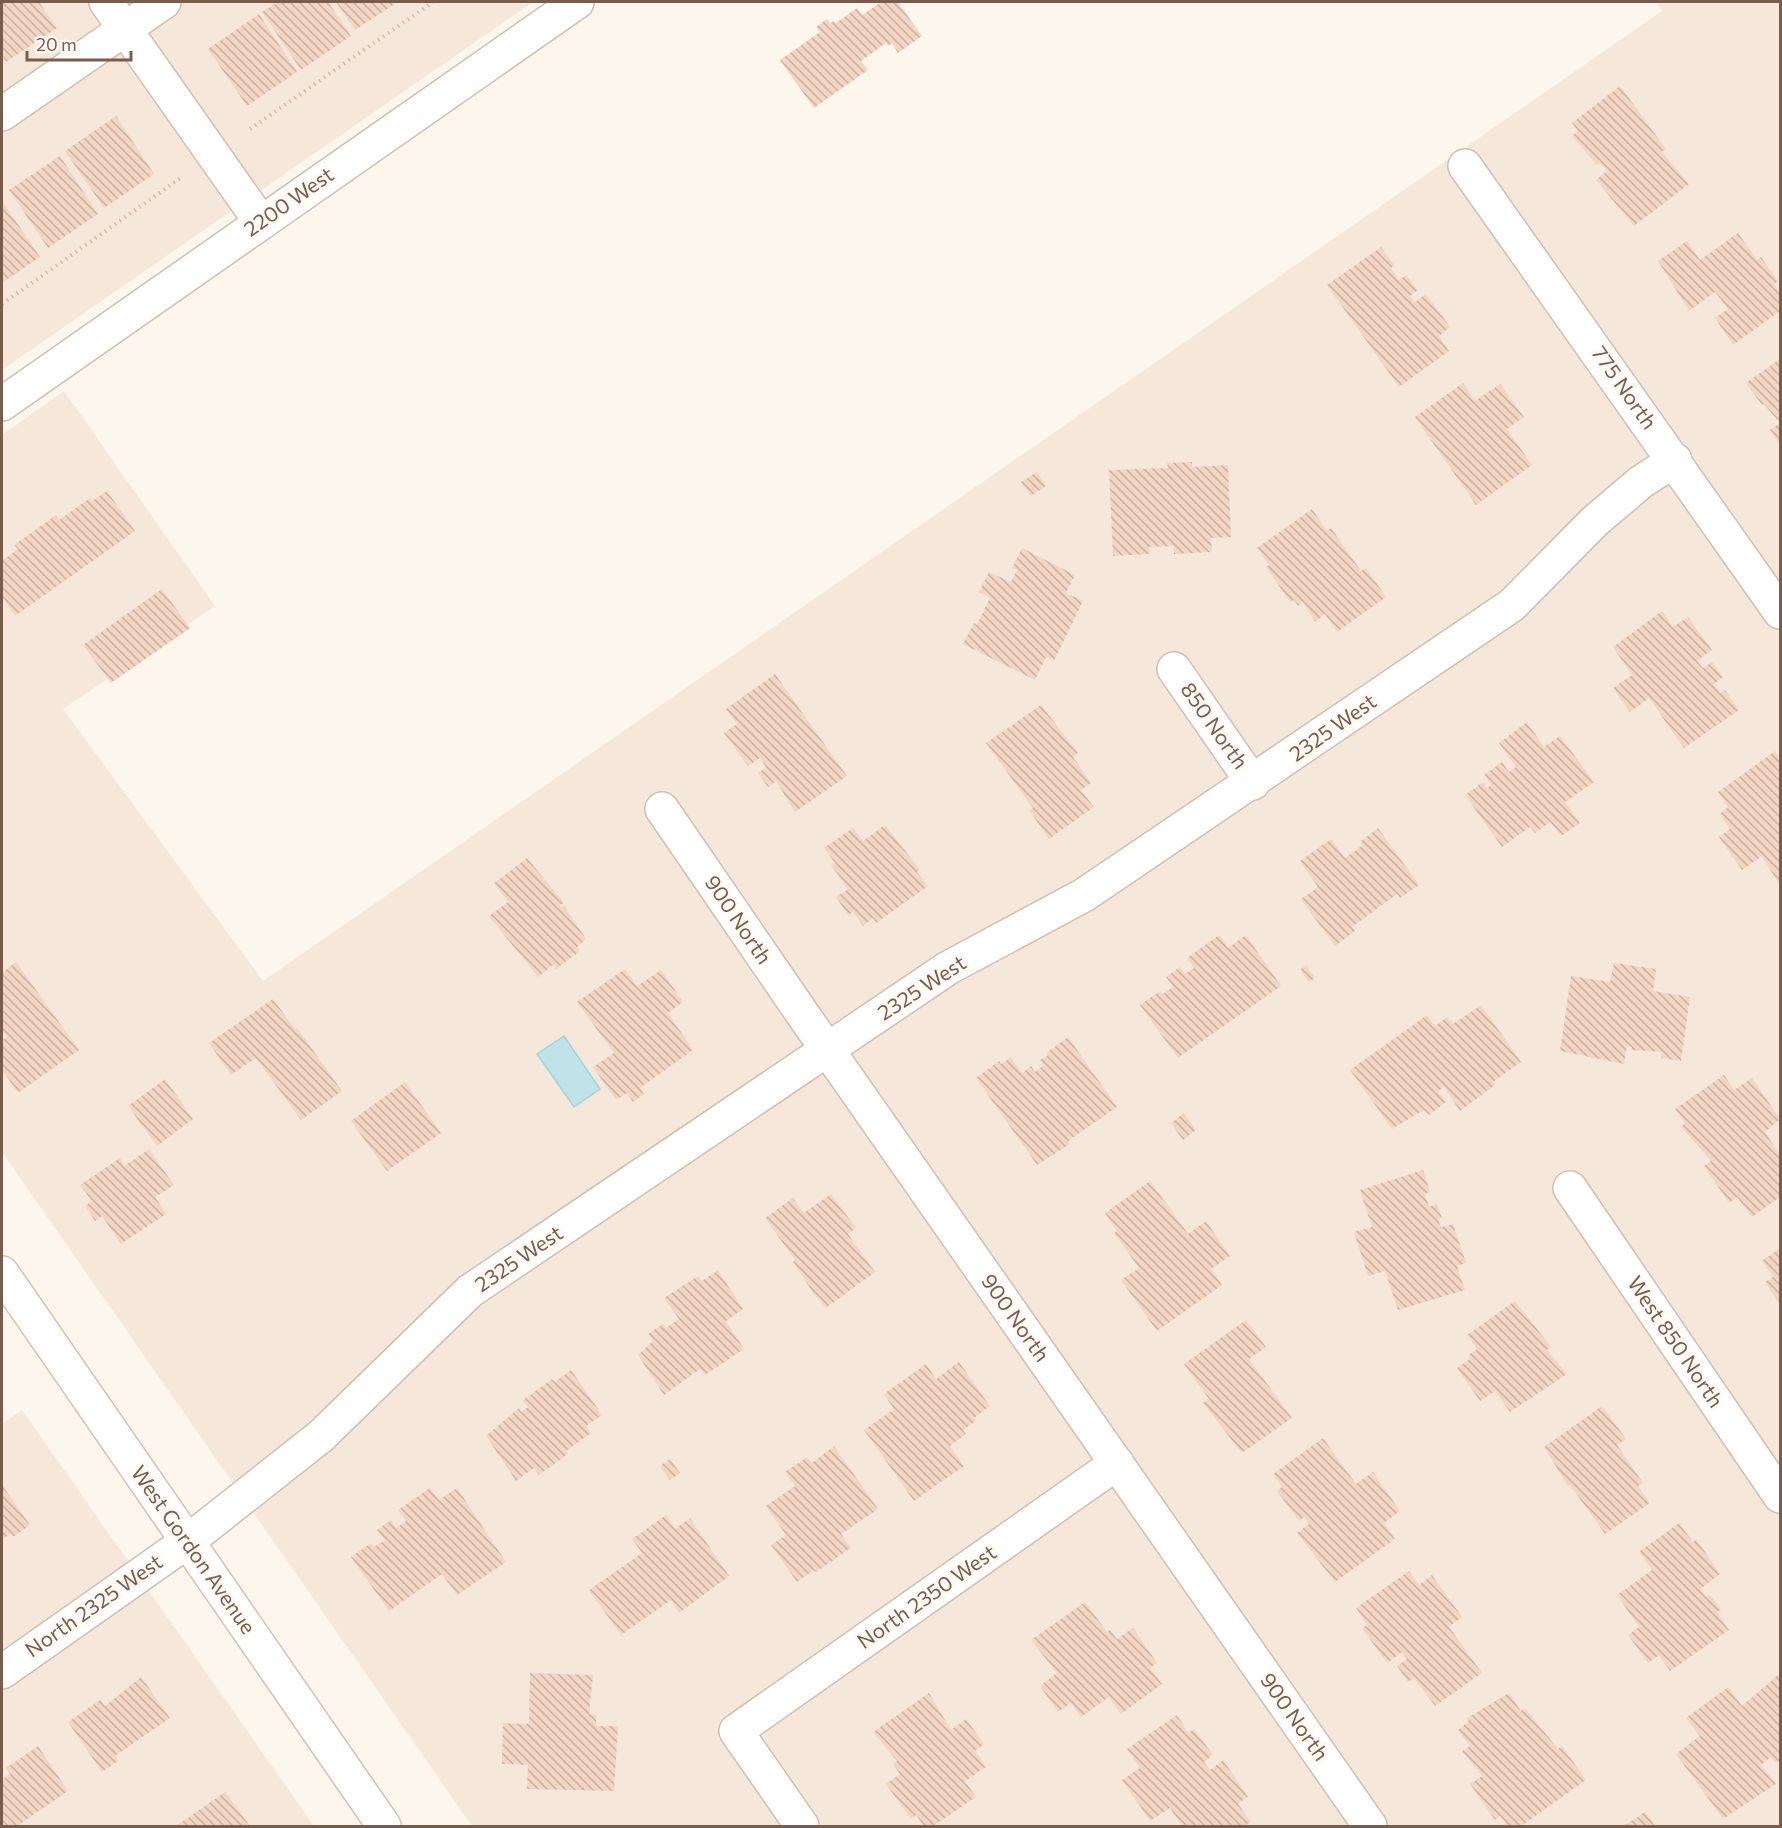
<svg xmlns="http://www.w3.org/2000/svg" width="1782" height="1828" viewBox="0 0 1782 1828" font-family="Commissioner,sans-serif">
<style>
.residential{fill:#f5e8da}
.water{fill:#bfe3e8;stroke:#a5d3da;stroke-width:1.5}
.building{fill:url(#building-back-hatch)}
.lines{fill:none;stroke-linecap:round;stroke-linejoin:round}
.minor-casing{stroke:#d1beb0;stroke-width:36}
.tertiary-casing{stroke:#d1beb0;stroke-width:36}
.secondary-casing{stroke:#d6c0b0;stroke-width:36}
.path{stroke:#d9b8a5;stroke-width:4;stroke-dasharray:1.5 4.5;stroke-linecap:butt}
.minor{stroke:#fff;stroke-width:33}
.tertiary{stroke:#fff;stroke-width:33}
.secondary{stroke:#fff;stroke-width:33}
.labels{text-anchor:middle;stroke-width:6;stroke-linejoin:round;paint-order:stroke}
.street-label{font-size:21px;fill:#7a5c4d;stroke:#fffaf3}
</style>
<defs>
<pattern id="building-back-hatch" width="6" height="6" patternUnits="userSpaceOnUse" patternTransform="scale(1.5)"><rect width="6" height="6" fill="#f3d5c3"/><path d="M-1 5l2 2M0 0l6 6M5-1l2 2" fill="none" stroke="#cab0a1"/></pattern>
</defs>
<rect width="100%" height="100%" fill="#fdf6ec"/>
<path class="residential" d="M2 2H533L2 370Z
M1656 2H1780V1826H472L2 1152V435L64 391 215 606 63 709 263 981 1662 11Z
M22 1410 314 1826H2V1424Z"/>
<path class="water" d="M564 1036 600 1089 574 1107 537 1054Z"/>
<path class="building" d="M2 2H39L57 28 6 62 2 55Z
M278 2H328L351 36 301 70 262 12Z
M336 2H398L355 30Z
M881 2H898L922 36 898 53 892 43 888 46 886 43 861 61 868 70 814 108 780 60 820 32 816 27 827 19 830 23 834 21 836 23 857 8 862 15Z
M259 14 297 72 247 106 208 49Z
M1620 86 1666 149 1662 152 1689 184 1634 226 1596 180 1607 171 1600 163 1597 165 1572 136 1578 131 1572 123Z
M116 116 154 174 104 208 65 151Z
M60 156 98 214 48 248 9 190Z
M2 201 40 257 2 283Z
M1738 233 1757 260 1761 257 1778 281 1774 284 1780 292V311L1733 345 1715 318 1728 309 1715 292 1689 311 1658 261 1687 241 1700 260Z
M1381 247 1394 265 1391 268 1399 280 1406 275 1418 290 1410 296 1415 302 1426 294 1450 327 1439 336 1449 351 1399 387 1327 285Z
M1780 359V445L1770 430 1780 423 1764 404 1762 405 1746 383Z
M1463 383 1475 401 1500 384 1524 417 1507 429 1532 465 1476 505 1415 417Z
M1192 462V467L1228 465 1231 537 1211 538 1212 552 1174 554V546L1149 547 1150 554 1113 556 1109 470 1168 468 1167 463Z
M1037 472 1046 486 1031 496 1021 482Z
M107 491 135 531 15 616 2 596V561L18 549 14 545 56 515 59 520 90 498 92 501Z
M1312 509 1327 531 1331 528 1361 571 1366 568 1386 597 1337 632 1325 614 1315 622 1303 602 1298 606 1294 600 1290 602 1266 567 1269 565 1257 548Z
M1022 548 1075 575 1066 593 1083 601 1054 661 1046 657 1035 680 963 644 974 623 977 625 990 597 979 592 989 572 1011 582 1017 570 1012 568Z
M162 589 190 628 111 683 83 645Z
M1662 611 1673 627 1688 617 1712 650 1697 661 1703 668 1712 662 1723 677 1714 684 1720 693 1725 690 1739 710 1684 748 1649 698 1630 712 1613 688 1632 675 1613 647Z
M775 674 847 776 795 812 776 781 768 787 758 773 766 767 760 758 748 766 724 733 737 724 726 709Z
M1041 705 1078 753 1073 757 1091 783 1081 790 1094 807 1049 839 1029 810 1033 808 986 743Z
M1527 722 1544 747 1560 736 1594 782 1565 802 1580 823 1561 836 1550 822 1535 833 1530 827 1502 847 1465 795 1483 782 1487 788 1491 785 1484 775 1502 762 1509 772 1516 767 1499 743Z
M1775 751 1780 759V886L1762 856 1742 870 1719 837 1730 829 1720 814 1728 807 1718 792Z
M885 825 920 870 917 872 928 886 876 923 873 918 863 926 853 912 848 915 836 897 848 889 831 865 835 863 824 848 853 828 863 841Z
M1378 828 1419 885 1400 898 1397 894 1352 927 1355 931 1335 946 1301 899 1318 887 1300 861 1331 839 1345 858 1363 845 1360 842Z
M527 858 564 903 560 905 562 908 564 906 586 939 577 947 580 951 556 969 553 965 538 977 489 916 508 902 494 883Z
M1219 935 1228 948 1246 935 1281 986 1178 1058 1140 1005 1160 991 1163 994 1173 987 1166 977 1180 967 1185 974 1194 968 1187 958Z
M16 962 79 1050 18 1093 2 1070V1041L7 1037 2 1030V973Z
M1614 963 1656 969 1653 991 1690 997 1681 1061 1661 1058 1662 1052 1631 1050 1632 1047 1627 1046 1624 1064 1560 1051 1571 976 1610 982Z
M1306 965 1315 978 1309 982 1300 970Z
M625 969 637 986 661 970 683 1002 668 1013 693 1050 640 1088 644 1094 633 1102 627 1093 616 1100 593 1067 614 1053 577 1002Z
M273 999 295 1029 297 1028 342 1091 301 1120 256 1058 231 1075 209 1043Z
M1481 1005 1521 1062 1493 1082 1495 1085 1460 1111 1444 1087 1438 1091 1446 1102 1429 1115 1424 1110 1392 1129 1350 1070 1427 1015 1435 1026 1447 1017 1453 1024Z
M1068 1037 1117 1107 1068 1141 1070 1144 1037 1165 976 1078 999 1061 1001 1064 1011 1057 1022 1073 1031 1066 1035 1072 1044 1065 1040 1060 1048 1055 1046 1053Z
M1724 1075 1734 1090 1752 1078 1780 1119 1765 1132 1780 1155V1197L1752 1217 1737 1197 1729 1203 1704 1166 1711 1161 1681 1127 1685 1123 1675 1109Z
M165 1079 193 1119 157 1146 128 1106Z
M405 1082 441 1133 387 1171 351 1121Z
M1184 1113 1196 1130 1183 1140 1171 1123Z
M149 1149 174 1185 155 1197 166 1214 121 1244 102 1216 95 1221 85 1206 92 1201 80 1185 120 1158 124 1166Z
M1423 1170 1430 1192 1425 1194 1429 1207 1437 1204 1442 1218 1438 1219 1441 1227 1453 1224 1466 1263 1457 1266 1465 1290 1398 1310 1385 1271 1368 1276 1354 1232 1372 1227 1360 1190Z
M1150 1181 1188 1234 1206 1221 1230 1256 1211 1269 1222 1285 1157 1331 1121 1280 1139 1268 1114 1233 1117 1231 1105 1213Z
M831 1194 856 1228 848 1234 875 1272 826 1308 812 1291 793 1262 795 1260 765 1218 793 1198 804 1213Z
M1780 1248V1304L1765 1282 1773 1277 1762 1261Z
M718 1270 743 1309 726 1321 744 1349 705 1375 700 1369 664 1395 638 1355 653 1341 648 1334 663 1324 666 1328 679 1319 664 1298 698 1276 702 1281Z
M1515 1301 1551 1347 1547 1350 1567 1374 1510 1412 1495 1391 1480 1401 1457 1368 1471 1358 1469 1355 1477 1349 1467 1335Z
M1246 1320 1266 1347 1249 1359 1292 1418 1242 1453 1203 1403 1209 1399 1184 1364Z
M959 1362 990 1406 974 1418 976 1421 963 1430 966 1434 950 1446 964 1466 914 1501 864 1430 894 1409 884 1394 926 1364 936 1379Z
M571 1370 602 1415 586 1426 591 1433 566 1451 568 1454 539 1475 534 1468 516 1481 486 1436 519 1408 521 1412 528 1407 523 1400 552 1379 555 1382Z
M1602 1406 1626 1439 1617 1445 1643 1483 1638 1486 1650 1503 1605 1534 1570 1485 1568 1486 1544 1447Z
M1323 1438 1356 1484 1373 1472 1400 1511 1384 1523 1395 1539 1335 1582 1297 1533 1309 1524 1304 1517 1299 1521 1277 1491 1282 1487 1273 1474Z
M834 1446 878 1509 841 1534 851 1548 816 1572 814 1570 797 1582 771 1545 786 1535 766 1506 795 1486 785 1472 807 1457 812 1463Z
M670 1459 680 1473 670 1480 660 1466Z
M2 1485 30 1525 13 1537 11 1533 2 1540Z
M430 1488 439 1500 457 1488 506 1562 457 1595 442 1574 389 1611 351 1557 371 1543 374 1547 385 1540 377 1530 391 1520 396 1528 406 1521 398 1510Z
M666 1515 675 1529 690 1518 729 1576 679 1613 671 1600 621 1635 589 1590 642 1553 632 1539Z
M1679 1523 1693 1542 1696 1539 1720 1574 1700 1589 1706 1597 1710 1595 1721 1610 1717 1612 1729 1630 1670 1671 1659 1655 1648 1663 1628 1635 1639 1627 1617 1595 1652 1570 1639 1552Z
M1409 1571 1419 1585 1432 1575 1462 1617 1449 1627 1482 1673 1435 1706 1414 1678 1408 1682 1397 1666 1407 1659 1402 1652 1387 1663 1362 1628 1367 1625 1356 1608Z
M1085 1602 1107 1632 1110 1630 1117 1639 1133 1628 1157 1663 1150 1668 1162 1684 1121 1714 1109 1697 1081 1717 1071 1703 1058 1712 1040 1686 1057 1673 1031 1640Z
M530 1673 593 1675 589 1714 596 1715V1726H618L614 1791 527 1789 528 1765 502 1764 503 1723 529 1724Z
M1778 1675 1780 1678V1760L1776 1763 1771 1757 1761 1765 1776 1784 1723 1819 1676 1754 1700 1736 1686 1718 1728 1687 1742 1706Z
M141 1677 170 1718 115 1756 118 1761 102 1772 68 1722 100 1700 105 1706Z
M929 1693 951 1730 966 1719 984 1744 975 1751 986 1767 965 1781 976 1797 933 1826H924L916 1815 911 1819 886 1784 900 1774 893 1764 897 1761 873 1732Z
M1509 1693 1521 1711 1525 1708 1558 1749 1562 1746 1586 1780 1521 1826H1507L1500 1816 1495 1820 1470 1784 1482 1776 1462 1751 1470 1746 1458 1730 1469 1721 1467 1718Z
M1177 1715 1188 1733 1194 1729 1213 1755 1204 1762 1210 1770 1223 1760 1248 1797 1238 1804 1251 1822 1245 1826H1182L1170 1808 1150 1821 1122 1780 1140 1768 1127 1749Z
M38 1746 68 1791 17 1826H2V1780L10 1774 6 1768Z
M225 1792 250 1826H176Z
M1645 1812 1655 1826H1624Z"/>
<g class="lines">
<g class="minor-casing">
<path id="minor" d="M106 2 260 221
M2 114 164 2
M1465 166 1780 612
M1174 669 1253 783
M662 809 806 1019 1370 1826
M1570 1188 1780 1496
M2 1672 188 1541 321 1436 470 1291 948 968 1084 895 1512 605 1595 521 1641 482 1675 460
M802 1826 736 1731 1117 1463"/>
</g>
<g class="tertiary-casing">
<path id="tertiary" d="M2 404 577 2"/>
</g>
<g class="secondary-casing">
<path id="secondary" d="M2 1273 384 1826"/>
</g>
<path class="path" d="M250 129 433 2
M2 304 182 177"/>
<use href="#minor" class="minor"/>
<use href="#tertiary" class="tertiary"/>
<use href="#secondary" class="secondary"/>
</g>
<g class="labels">
<g class="street-label">
<text transform="translate(289 202) rotate(-35)" y="7">2200 West</text>
<text transform="translate(1624 388) rotate(55)" y="7">775 North</text>
<text transform="translate(1214 726) rotate(55)" y="7">850 North</text>
<text transform="translate(1333 728) rotate(-35)" y="7">2325 West</text>
<text transform="translate(738 920) rotate(56)" y="7">900 North</text>
<text transform="translate(922 988) rotate(-33)" y="7">2325 West</text>
<text transform="translate(519 1259) rotate(-34)" y="7">2325 West</text>
<text transform="translate(1015 1318) rotate(55)" y="7">900 North</text>
<text transform="translate(1675 1342) rotate(56)" y="7">West 850 North</text>
<text transform="translate(193 1550) rotate(55)" y="7">West Gordon Avenue</text>
<text transform="translate(927 1597) rotate(-35)" y="7">North 2350 West</text>
<text transform="translate(94 1606) rotate(-35)" y="7">North 2325 West</text>
<text transform="translate(1294 1717) rotate(55)" y="7">900 North</text>
</g>
</g>
<rect width="1782" height="1828" fill="none" stroke="#7a5c4d" stroke-width="6"/>
<path d="M27 51v9h104v-9" fill="none" stroke="#7a5c4d" stroke-width="3"/>
<text x="36" y="51" font-size="18" fill="#7a5c4d" stroke="#fffaf3" stroke-width="4.5" paint-order="stroke">20 m</text>
</svg>
